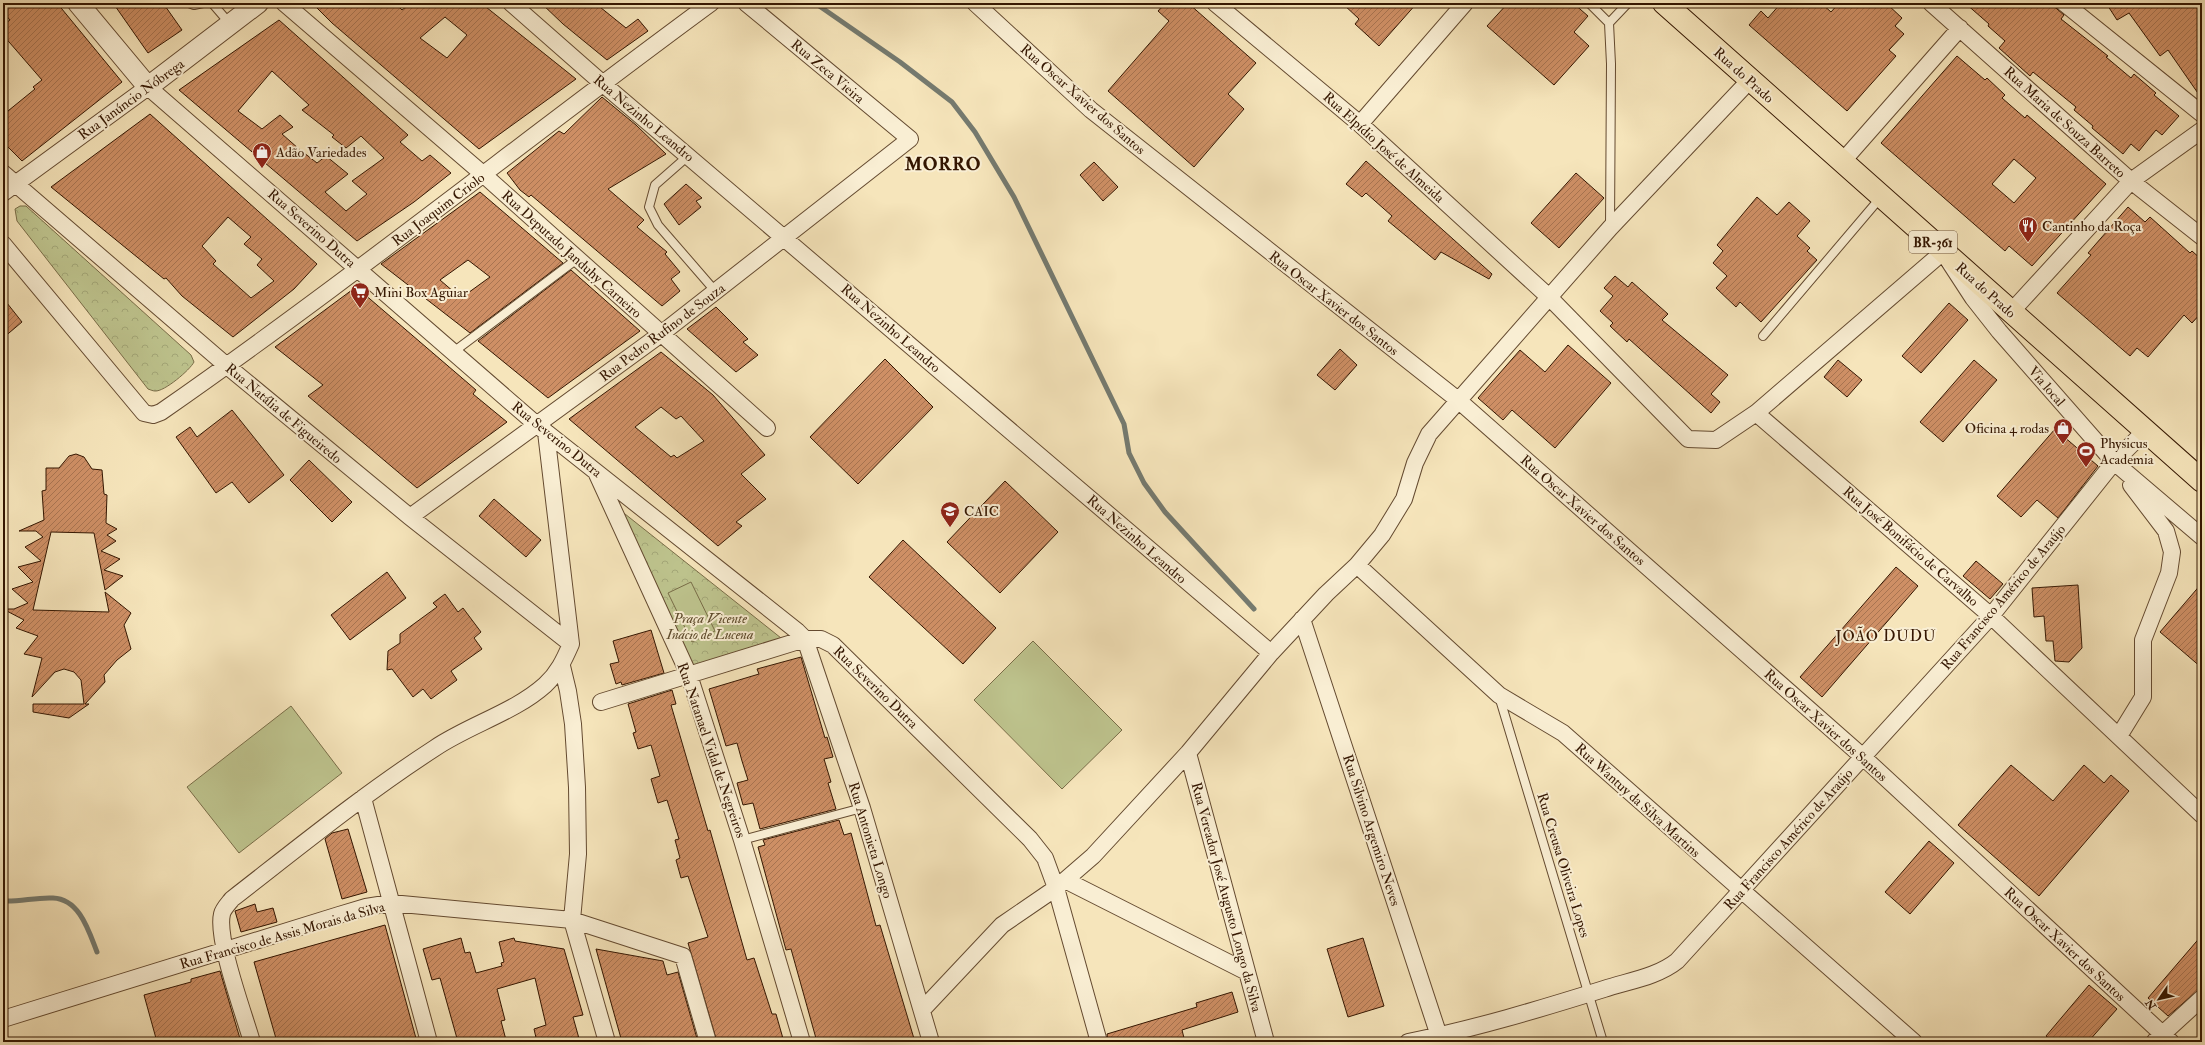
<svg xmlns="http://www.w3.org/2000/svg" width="2205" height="1045" viewBox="0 0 2205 1045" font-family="'IM FELL Double Pica',serif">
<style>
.park{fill:url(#park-crowns);stroke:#796d48}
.pitch{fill:#bec48e;stroke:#796d48}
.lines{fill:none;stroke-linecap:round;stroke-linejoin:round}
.stream{stroke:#757a6f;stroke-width:5}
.building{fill:url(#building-hatch);stroke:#341601;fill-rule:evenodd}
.service-casing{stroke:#644a30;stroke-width:10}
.minor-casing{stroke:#644a30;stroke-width:18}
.tertiary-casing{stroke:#644a30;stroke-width:22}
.primary-casing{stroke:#341601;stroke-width:24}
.service{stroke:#f9eed3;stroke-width:8}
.minor{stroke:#f9eed3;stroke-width:16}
.tertiary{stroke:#f9eed3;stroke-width:20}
.primary{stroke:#f6e5bb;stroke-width:22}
.labels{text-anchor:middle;stroke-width:4;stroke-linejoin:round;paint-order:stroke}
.shield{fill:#f9eed3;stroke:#6f5740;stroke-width:1}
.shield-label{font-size:13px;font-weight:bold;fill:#341601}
.street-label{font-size:14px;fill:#341601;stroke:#f9eed3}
.poi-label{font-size:14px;fill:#341601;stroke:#f9eed3;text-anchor:start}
.park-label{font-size:14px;font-style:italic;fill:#5d4a2b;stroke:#f9eed3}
.neighbourhood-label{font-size:15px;letter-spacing:1px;fill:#341601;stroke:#f9eed3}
.district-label{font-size:18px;font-weight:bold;letter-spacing:1px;fill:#341601;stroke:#f9eed3}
</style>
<defs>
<pattern id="park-crowns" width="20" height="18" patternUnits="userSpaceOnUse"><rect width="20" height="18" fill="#bec48e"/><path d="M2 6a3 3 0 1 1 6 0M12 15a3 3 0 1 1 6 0" fill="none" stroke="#a4a879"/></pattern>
<pattern id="building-hatch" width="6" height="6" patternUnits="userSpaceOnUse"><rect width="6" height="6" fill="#ce8f65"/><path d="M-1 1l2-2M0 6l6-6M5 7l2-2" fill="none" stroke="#a87451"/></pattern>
</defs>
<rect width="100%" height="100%" fill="#f6e5bb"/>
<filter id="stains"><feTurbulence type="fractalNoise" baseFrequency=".005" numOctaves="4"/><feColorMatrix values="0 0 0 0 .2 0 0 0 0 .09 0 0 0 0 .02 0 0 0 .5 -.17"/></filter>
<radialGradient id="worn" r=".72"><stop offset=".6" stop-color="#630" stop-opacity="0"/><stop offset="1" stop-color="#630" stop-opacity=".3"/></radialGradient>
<path class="park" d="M20 206H26L191 355 194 362C190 370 164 392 155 391 153 391 151 390 148 389L17 221 15 209Z
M620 510 781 638 692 668Z"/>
<path class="pitch" d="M691 582 715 631 692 642 668 593Z
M1033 641 1122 730 1062 789 974 700Z
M291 706 342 773 239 853 187 787Z"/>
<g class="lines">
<path class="stream" d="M815 3 900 62 952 102 975 132 1014 197 1124 424 1129 453 1144 483 1165 512 1254 609
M3 901C20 902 36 897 53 898 80 899 89 932 97 952"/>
</g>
<path class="building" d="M3 3H57L122 82 22 161 3 142V115L35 89 33 87 42 80 3 35V25L10 20 3 12Z
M113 3H163L182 30 148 53Z
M312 3H395L402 10 411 3H418L424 8 429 4 428 3H481L576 79 479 149 332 23ZM445 17 467 35 447 58 420 38Z
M541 3H595L626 28 638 19 648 31 607 60 563 24Z
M1165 3H1188L1256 63 1228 94 1244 109 1194 167 1108 91 1169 21 1158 11Z
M1342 3H1417L1379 46 1355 24 1359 19Z
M1508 3H1573L1588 16 1574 32 1589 46 1554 85 1487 26Z
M1781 3H1821L1831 12 1839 3H1886L1902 18 1895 26 1904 34 1889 50 1896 56 1847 111 1749 25 1761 11 1768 18Z
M1965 3H2050L2064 15 2061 19 2108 56 2106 57 2131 78 2134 74 2156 93 2154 95 2179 116 2162 135 2156 130 2139 151 2131 144 2123 154 2092 128 2093 126 2074 110 2076 107 2033 72 2030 76 1999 48 2005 41 1988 26 1989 24Z
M2106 3H2202V99L2168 50 2160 56 2129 13 2117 20Z
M279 20 408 135 400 142 422 161 430 155 451 173 414 202 357 241 179 90ZM272 71 309 105 302 110 334 135 332 137 346 148 361 136 384 158 352 181 367 194 346 211 325 192 348 174 326 156 317 163 299 149 282 134 293 127 280 115 262 129 238 111Z
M1957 56 1985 80 1987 78 2005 95 2002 98 2025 118 2027 115 2106 184 2032 266 2009 246 2005 251 1881 143ZM2014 159 2036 178 2014 203 1992 184Z
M602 97 636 125 666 154 608 189 644 220 637 227 667 252 665 254 680 272 671 279 680 291 662 306 531 195 529 197 520 190 507 173 559 131 564 134Z
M150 114 317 264 294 289 233 337 182 296 166 278 164 279 51 187ZM228 217 251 237 244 244 262 259 257 265 274 281 251 298 213 264 216 261 202 246Z
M1366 161 1492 274 1489 279 1441 252 1435 260 1388 221 1392 216 1366 193 1362 197 1346 184Z
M1094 162 1118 187 1103 201 1080 175Z
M1576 173 1604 198 1559 248 1531 223Z
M686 184 702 198 696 201 701 207 679 225 664 204Z
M480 192 563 263 470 333 381 264ZM468 260 490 277 461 298 440 280Z
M1757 197 1777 215 1789 202 1810 221 1797 236 1810 248 1807 251 1817 260 1761 322 1740 302 1736 307 1716 288 1727 276 1713 263 1723 251 1717 245Z
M2128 207 2145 222 2150 217 2190 253 2192 251 2202 260V312L2192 323 2184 315 2148 357 2137 348 2130 356 2057 293 2091 255 2088 253Z
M571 270 640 331 548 398 478 341Z
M1615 276 1628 287 1632 282 1668 314 1662 320 1728 375 1711 394 1720 402 1711 413 1629 339 1627 342 1610 326 1613 323 1600 311 1613 296 1604 288Z
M356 287 476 390 473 394 507 422 417 488 308 396 323 385 275 347Z
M3 298 22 322 3 338Z
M1949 303 1968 320 1921 373 1902 356Z
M716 307 748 339 743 342 758 355 736 372 687 329Z
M1568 345 1611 383 1555 448 1512 410 1503 420 1478 398 1520 350 1545 372Z
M1340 349 1357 365 1335 390 1317 375Z
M661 352 713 395 765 455 741 474 766 499 736 522 742 526 718 546 569 419ZM661 407 676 419 681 416 704 441 677 458 674 455 671 457 635 427Z
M885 359 933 407 858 484 810 437Z
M1838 360 1862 380 1847 397 1824 377Z
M1974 360 1997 380 1943 442 1920 422Z
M232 410 284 475 249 503 232 482 216 493 176 437 190 427 197 437Z
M2055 429 2098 466 2058 518 2037 500 2021 517 1997 496Z
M76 454 84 457 92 469 102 470 104 494 107 495 106 523 117 529 107 535 116 541 101 551 120 559 104 570 123 576 105 590 94 533 51 532 33 610 109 612 105 592 131 613 124 625 131 649 117 660 104 675 105 682 85 704H89L69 718 33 712V704H84L81 680 74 672 64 669 55 672 32 697 42 658 24 654 38 636 16 628 24 620 3 609H14L28 603 12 589 33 582 18 567 41 561 25 547 43 537 36 531H19L44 520 42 491 46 490V468H59L69 456Z
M309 460 352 502 332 522 290 480Z
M1005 481 1058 532 1000 593 947 542Z
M494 499 541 540 526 557 479 516Z
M903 540 996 628 963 664 869 577Z
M1976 561 2003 584 1990 599 1963 576Z
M1896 567 1918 586 1822 697 1800 677Z
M387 572 406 598 350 640 331 615Z
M2202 583V668L2160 632Z
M2078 585 2082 648 2069 662 2055 661 2053 641H2046L2044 616 2034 617 2032 588Z
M445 594 458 612 463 608 481 632 474 638 482 649 451 671 457 680 431 699 423 689 413 697 392 669 387 670 388 651 400 643V634L437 607 433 603Z
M651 630 664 673 622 685 621 682 616 684 610 664 619 662 613 641Z
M801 657 825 738 827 737 833 757 824 759 831 782 828 783 836 809 760 829 753 803 743 805 737 783 748 780 742 761 737 743 726 746 709 689 759 674 757 669Z
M672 690 676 704 671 705 708 831 710 830 747 960 754 958 772 1014H776L784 1042H717L688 943 708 937 688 876 681 878 676 860 680 858 675 840 679 839 667 800 658 803 651 779 660 776 651 745 638 749 633 733 636 732 628 704Z
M2011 765 2053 801 2084 765 2104 783 2111 775 2129 791 2039 896 1958 825Z
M839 820 844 835 851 833 876 926 880 925 915 1042H817L791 949 786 950 758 847 765 845 763 840Z
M348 829 367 892 342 899 325 839 332 833Z
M1929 841 1954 863 1910 914 1885 892Z
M255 904 257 912 273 908 277 922 241 932 235 911Z
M385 925 417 1042H277L254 962Z
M2202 935V987L2168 1016 2148 998Z
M461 938 465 953 470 952 476 973 502 966 501 963 504 962 499 942 514 938 515 941 564 949 583 1015 573 1017 580 1042H537L534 1029 546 1025 535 978 497 989 505 1020 501 1021 506 1040 499 1042H458L440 978 432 980 423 949Z
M1363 938 1384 1006 1348 1017 1327 949Z
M596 949 663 961 667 975 678 972 698 1042H622Z
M220 971 241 1042H157L144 995 191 982V979Z
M2089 985 2117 1009 2088 1042H2053L2046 1036Z
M1232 992 1238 1012 1182 1030 1185 1042H1108L1107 1034 1197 1007 1196 1003Z"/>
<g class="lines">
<g class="service-casing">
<path id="service" d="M189 3 194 5 203 3
M212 3 231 25
M1589 3 1609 23 1611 64 1610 227
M1609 23 1628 3
M688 156 655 185 649 207 658 225 716 292
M1763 336 1881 197
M452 353 577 259
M1499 696 1603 1042
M742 840 862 808"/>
</g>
<g class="minor-casing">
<path id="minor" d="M284 3 484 175 767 428
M511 3 602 83 1271 653
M975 3 1091 110 1458 400 1863 757 2171 1042
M1215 3 1360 124 1549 297 1688 439 1716 440 1756 413 1943 252 1973 298 1999 331 2114 462 2202 537
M1931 3 2131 181 2202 237
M2064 3 2202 114
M1360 124 1465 3
M1842 162 1960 28
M3 173 227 366 410 517 571 644
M3 193 148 87 537 425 797 631 805 639 862 808 931 1042
M3 244 144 413 153 415 161 412C349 281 527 138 711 3
M2011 312 2131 181 2202 130
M1756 413 1991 616 2202 815
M596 472 689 675 742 840 802 1042
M410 517 661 334 910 139 746 3
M1357 565 1499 695 1563 733 1914 1042
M1302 619 1441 1042
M562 666 568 691 573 724 577 787 578 854 572 920 607 1042
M601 702 805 639H821L833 645 1030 839 1045 858 1056 888 1099 1042
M2119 736 2143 697V640L2169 573 2172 552 2166 531 2131 485
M1188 753 1266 1042
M363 798 429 1042
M1065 880 1247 972
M922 1010 1002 925 1056 888 1093 856 1188 753 1271 653 1326 594 1357 565 1382 535 1404 499 1415 463 1429 434 1610 228 1750 80
M3 1019 339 915 366 907 391 903 572 920 683 956 708 1042
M2155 1041 2202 998
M252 1042C244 1014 216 939 222 914 223 909 229 903 232 899 299 847 364 794 435 748 469 725 515 712 545 685 558 673 564 660 571 644L546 432
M1408 1042C1474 1029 1540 1009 1604 989 1628 981 1657 977 1677 961L1991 616 2114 462 2145 431"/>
</g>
<g class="tertiary-casing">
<path id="tertiary" d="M78 3 148 87 258 3"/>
</g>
<g class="primary-casing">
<path id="primary" d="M1664 3 2202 481"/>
</g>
<use href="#service" class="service"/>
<use href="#minor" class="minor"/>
<use href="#tertiary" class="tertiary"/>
<use href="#primary" class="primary"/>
</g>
<defs>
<g id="shop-pin" transform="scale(1)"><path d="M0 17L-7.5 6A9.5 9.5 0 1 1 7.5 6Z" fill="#8f2418" stroke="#f9eed3"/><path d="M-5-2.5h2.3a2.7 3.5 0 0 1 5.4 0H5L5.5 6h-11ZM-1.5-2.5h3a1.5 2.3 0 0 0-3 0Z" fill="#fff"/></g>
<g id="restaurant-pin" transform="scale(1)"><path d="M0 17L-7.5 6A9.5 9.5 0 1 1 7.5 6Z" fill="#8f2418" stroke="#f9eed3"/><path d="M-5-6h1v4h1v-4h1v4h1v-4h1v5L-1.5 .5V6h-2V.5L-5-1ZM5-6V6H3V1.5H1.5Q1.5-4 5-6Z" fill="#fff"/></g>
<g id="supermarket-pin" transform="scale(1)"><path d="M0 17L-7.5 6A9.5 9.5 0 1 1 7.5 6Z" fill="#8f2418" stroke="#f9eed3"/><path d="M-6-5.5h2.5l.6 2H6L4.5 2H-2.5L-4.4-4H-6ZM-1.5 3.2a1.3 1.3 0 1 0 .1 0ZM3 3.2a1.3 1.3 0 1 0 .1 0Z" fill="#fff"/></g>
<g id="stadium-pin" transform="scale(1)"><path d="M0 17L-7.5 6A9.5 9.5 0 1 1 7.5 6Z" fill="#8f2418" stroke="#f9eed3"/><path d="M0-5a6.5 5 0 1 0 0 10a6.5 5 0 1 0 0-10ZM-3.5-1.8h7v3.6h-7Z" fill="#fff"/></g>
<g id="school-pin" transform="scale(1)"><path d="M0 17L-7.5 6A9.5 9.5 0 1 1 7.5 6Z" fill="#8f2418" stroke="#f9eed3"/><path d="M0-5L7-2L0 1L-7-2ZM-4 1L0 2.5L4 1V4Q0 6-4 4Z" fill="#fff"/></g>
</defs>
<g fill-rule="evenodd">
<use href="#shop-pin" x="262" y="152"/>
<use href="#restaurant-pin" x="2028" y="226"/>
<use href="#supermarket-pin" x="360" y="292"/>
<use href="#shop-pin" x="2063" y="428"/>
<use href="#stadium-pin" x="2086" y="451"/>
<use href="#school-pin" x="950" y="511"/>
</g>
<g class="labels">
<rect class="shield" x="1909" y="231" width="48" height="22" rx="3"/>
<g class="shield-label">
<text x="1933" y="247">BR-361</text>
</g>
<g class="street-label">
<text transform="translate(828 71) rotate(40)" y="5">Rua Zeca Vieira</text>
<text transform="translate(1744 75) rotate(42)" y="5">Rua do Prado</text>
<text transform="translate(131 99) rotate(-36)" y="5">Rua Janúncio Nóbrega</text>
<text transform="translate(1083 99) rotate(41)" y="5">Rua Oscar Xavier dos Santos</text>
<text transform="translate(644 118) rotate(40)" y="5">Rua Nezinho Leandro</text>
<text transform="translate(2065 122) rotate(42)" y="5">Rua Maria de Souza Barreto</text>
<text transform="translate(1384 147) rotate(42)" y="5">Rua Elpídio José de Almeida</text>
<text transform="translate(438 209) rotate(-37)" y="5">Rua Joaquim Criolo</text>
<text transform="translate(312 228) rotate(41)" y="5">Rua Severino Dutra</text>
<text transform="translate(572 254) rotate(42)" y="5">Rua Deputado Janduhy Carneiro</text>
<text transform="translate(1986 290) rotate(42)" y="5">Rua do Prado</text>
<text transform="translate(1334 303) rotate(38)" y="5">Rua Oscar Xavier dos Santos</text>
<text transform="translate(891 328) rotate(41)" y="5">Rua Nezinho Leandro</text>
<text transform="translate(662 332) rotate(-37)" y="5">Rua Pedro Rufino de Souza</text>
<text transform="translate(2047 386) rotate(49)" y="5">Via local</text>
<text transform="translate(284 413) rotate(40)" y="5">Rua Natália de Figueiredo</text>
<text transform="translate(557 439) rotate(39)" y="5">Rua Severino Dutra</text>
<text transform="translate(1583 510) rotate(41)" y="5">Rua Oscar Xavier dos Santos</text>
<text transform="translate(1137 539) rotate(41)" y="5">Rua Nezinho Leandro</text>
<text transform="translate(1911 546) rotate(41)" y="5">Rua José Bonifácio de Carvalho</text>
<text transform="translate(2003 597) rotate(-50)" y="5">Rua Francisco Américo de Araújo</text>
<text transform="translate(876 687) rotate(44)" y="5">Rua Severino Dutra</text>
<text transform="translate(1826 725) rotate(42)" y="5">Rua Oscar Xavier dos Santos</text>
<text transform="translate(712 750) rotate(71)" y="5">Rua Natanael Vidal de Negreiros</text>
<text transform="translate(1638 800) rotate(42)" y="5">Rua Wantuy da Silva Martins</text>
<text transform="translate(1372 830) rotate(72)" y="5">Rua Silvino Argemiro Neves</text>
<text transform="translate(1788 839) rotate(-48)" y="5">Rua Francisco Américo de Araújo</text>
<text transform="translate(871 840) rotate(73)" y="5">Rua Antonieta Longo</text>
<text transform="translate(1564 865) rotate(73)" y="5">Rua Creusa Oliveira Lopes</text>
<text transform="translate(1227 897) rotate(75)" y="5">Rua Vereador José Augusto Longo da Silva</text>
<text transform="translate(282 935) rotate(-16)" y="5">Rua Francisco de Assis Morais da Silva</text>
<text transform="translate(2065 944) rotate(43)" y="5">Rua Oscar Xavier dos Santos</text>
</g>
<g class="poi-label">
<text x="276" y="157">Adão Variedades</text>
<text x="2042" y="231">Cantinho da Roça</text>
<text x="374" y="297">Mini Box Aguiar</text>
<text x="2049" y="433" text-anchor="end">Oficina 4 rodas</text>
<text x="2100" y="448">Physicus<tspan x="2100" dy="16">Academia</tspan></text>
<text x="964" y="516">CAIC</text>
</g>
<g class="park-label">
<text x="710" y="623">Praça Vicente<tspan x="710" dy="16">Inácio de Lucena</tspan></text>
</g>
<g class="neighbourhood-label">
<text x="1886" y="641">JOÃO DUDU</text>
</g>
<g class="district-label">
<text x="943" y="170">MORRO</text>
</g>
</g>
<rect width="2205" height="1045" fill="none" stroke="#f6e5bb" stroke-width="16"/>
<rect x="4" y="4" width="2197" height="1037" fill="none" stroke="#341601" stroke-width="2"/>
<rect x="8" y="8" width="2189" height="1029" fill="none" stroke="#341601"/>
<g transform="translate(2159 999) rotate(236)" stroke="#f9eed3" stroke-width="3" paint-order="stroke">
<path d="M0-3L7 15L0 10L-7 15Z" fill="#341601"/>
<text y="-6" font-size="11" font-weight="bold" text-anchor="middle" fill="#341601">N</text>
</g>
<rect width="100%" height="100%" filter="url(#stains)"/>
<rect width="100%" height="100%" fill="url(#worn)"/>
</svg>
